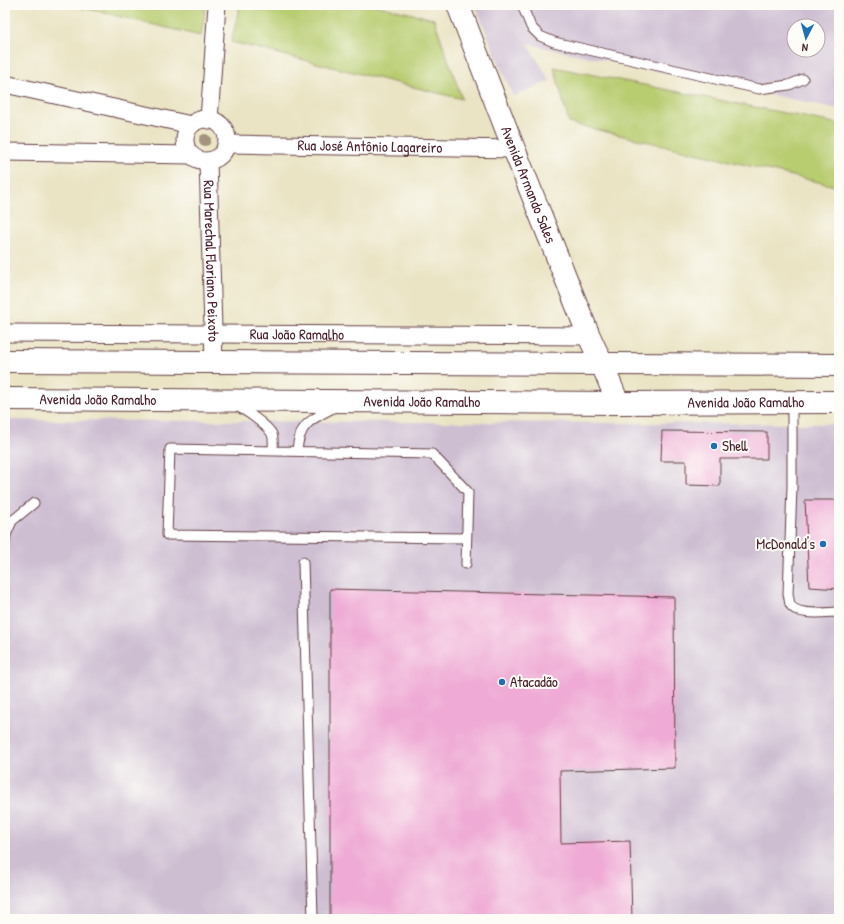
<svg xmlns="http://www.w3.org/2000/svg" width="844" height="924" viewBox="0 0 844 924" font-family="'Patrick Hand',sans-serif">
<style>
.industrial{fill:#cdbed2;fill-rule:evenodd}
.green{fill:#b8cc6f;stroke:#81764d}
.building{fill:#efabd5}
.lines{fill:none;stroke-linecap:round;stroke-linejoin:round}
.lane-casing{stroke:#623d42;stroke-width:11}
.street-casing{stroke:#623d42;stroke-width:19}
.secondary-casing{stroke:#623d42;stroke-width:24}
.highway-casing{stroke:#623d42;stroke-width:24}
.lane{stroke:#fff;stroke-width:9}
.street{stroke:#fff;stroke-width:17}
.secondary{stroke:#fff;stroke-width:22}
.highway{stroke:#fff;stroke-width:22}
.tree{fill:#a4947b}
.poi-dot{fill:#1f6fb2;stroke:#fdfcf7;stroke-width:1.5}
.labels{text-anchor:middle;stroke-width:4;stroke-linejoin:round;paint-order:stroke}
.street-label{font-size:15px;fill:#4a1f2b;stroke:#fdfcf7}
.poi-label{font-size:15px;fill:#4a1f2b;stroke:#fdfcf7;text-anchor:start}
</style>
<rect width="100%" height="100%" fill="#fdfcf7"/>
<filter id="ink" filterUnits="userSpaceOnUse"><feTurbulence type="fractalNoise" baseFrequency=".025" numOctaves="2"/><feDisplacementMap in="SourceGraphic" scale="8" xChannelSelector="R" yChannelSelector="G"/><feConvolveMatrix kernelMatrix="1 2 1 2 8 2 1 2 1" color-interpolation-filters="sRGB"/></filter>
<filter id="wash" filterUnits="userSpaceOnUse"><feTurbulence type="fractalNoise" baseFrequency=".012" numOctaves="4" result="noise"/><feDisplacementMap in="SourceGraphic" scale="16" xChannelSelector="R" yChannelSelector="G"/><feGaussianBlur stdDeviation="0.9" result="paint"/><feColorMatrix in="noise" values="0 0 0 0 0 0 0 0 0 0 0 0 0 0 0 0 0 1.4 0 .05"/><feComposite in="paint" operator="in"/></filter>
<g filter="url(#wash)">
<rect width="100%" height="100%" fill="#eae4c4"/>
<path class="industrial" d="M475 5H839V109L528 44 550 81 513 96ZM794 26H818V50H794Z
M5 420 839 424V919H5Z"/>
<path class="green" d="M71 5H206L201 36Z
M240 5H375L434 19 462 99 231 42Z
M554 67 839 124V187L569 123Z"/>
<g id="blocks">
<path class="building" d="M662 431 767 432V459H720V486L686 485V461H661Z
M805 500H839V589L809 587Z
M330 589 674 597 675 768 560 771 561 843 630 841 632 919H330Z"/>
</g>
</g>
<g filter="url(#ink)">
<use href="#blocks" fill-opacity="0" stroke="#623d42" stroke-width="1"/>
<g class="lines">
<g class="lane-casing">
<path id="lane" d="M522 5 531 27 540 36 554 42 759 89 789 85 803 79
M792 402V487L788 594C789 597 789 601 790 604 796 617 827 612 839 612
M236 406C245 410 267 425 272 434 274 439 273 445 273 451
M297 451C299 423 312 419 335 407
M5 542 6 535 12 521 34 503
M303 562 313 919
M466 564 468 492 432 454 170 449 167 535 466 538"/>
</g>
<g class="street-casing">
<g id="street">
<path d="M5 84 191 125"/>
<circle cx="206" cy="140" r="21"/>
<path d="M209 120 217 5"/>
<path id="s1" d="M226 144 514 149"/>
<path d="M5 152 191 155"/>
<path id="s2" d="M208 161 214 362"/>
<path id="s3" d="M5 333 589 336"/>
</g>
</g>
<g class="secondary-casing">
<g id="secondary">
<path id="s4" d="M458 5 514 149 589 336 602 364"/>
</g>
</g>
<g class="highway-casing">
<g id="highway">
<path d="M5 361 839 365"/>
<path d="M602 364 618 403"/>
<path id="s5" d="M5 399 618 403 839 402"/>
</g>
</g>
<use href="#lane" class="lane"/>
<use href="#street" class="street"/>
<use href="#secondary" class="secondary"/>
<use href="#highway" class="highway"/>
</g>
<circle class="tree" cx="205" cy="140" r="6"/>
</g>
<g class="poi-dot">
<circle cx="714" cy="446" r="4"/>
<circle cx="823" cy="544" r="4"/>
<circle cx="502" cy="682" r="4"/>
</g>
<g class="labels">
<g class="street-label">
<text dy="5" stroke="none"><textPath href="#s1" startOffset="144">Rua José Antônio Lagareiro</textPath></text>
<text dy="5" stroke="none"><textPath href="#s4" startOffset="193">Avenida Armando Sales</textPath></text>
<text dy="5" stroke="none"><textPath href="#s2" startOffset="100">Rua Marechal Floriano Peixoto</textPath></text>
<text dy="5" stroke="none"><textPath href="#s3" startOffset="292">Rua João Ramalho</textPath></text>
<text dy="5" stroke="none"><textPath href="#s5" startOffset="93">Avenida João Ramalho</textPath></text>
<text dy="5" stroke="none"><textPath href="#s5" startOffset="417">Avenida João Ramalho</textPath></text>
<text dy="5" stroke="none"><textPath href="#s5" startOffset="741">Avenida João Ramalho</textPath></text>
</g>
<g class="poi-label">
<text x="722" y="451">Shell</text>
<text x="815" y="549" text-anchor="end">McDonald's</text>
<text x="510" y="687">Atacadão</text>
</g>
</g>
<rect width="844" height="924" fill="none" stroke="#fdfcf7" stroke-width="20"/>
<g transform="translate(806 38) rotate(186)"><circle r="19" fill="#fdfcf7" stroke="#b5a4a5"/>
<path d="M0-3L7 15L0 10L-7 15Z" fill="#1f6fb2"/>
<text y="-6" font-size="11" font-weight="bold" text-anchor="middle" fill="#4a1f2b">N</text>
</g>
</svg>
